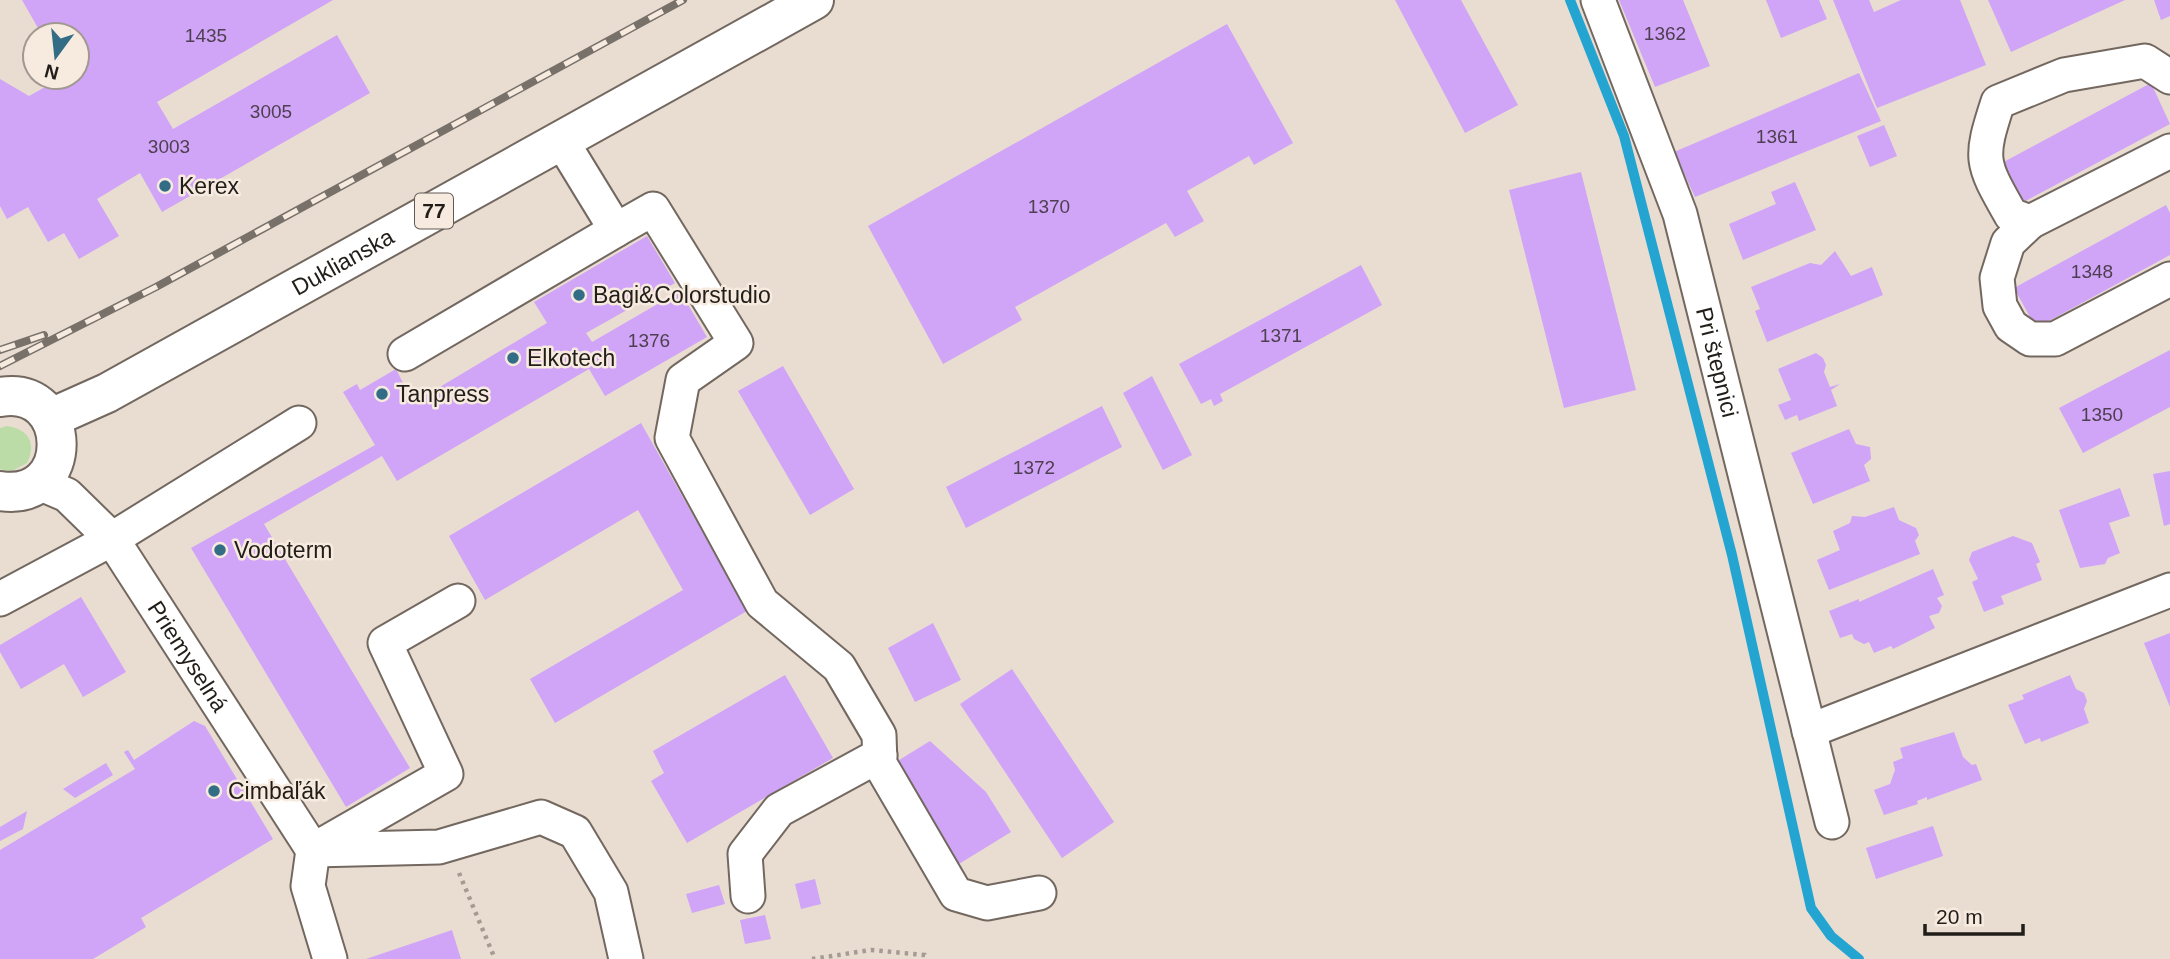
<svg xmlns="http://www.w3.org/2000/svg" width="2170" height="959" viewBox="0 0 2170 959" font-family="Helvetica,sans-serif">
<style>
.green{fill:#bbdca6}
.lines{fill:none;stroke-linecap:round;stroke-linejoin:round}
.stream{stroke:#24a5d1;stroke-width:10}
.building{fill:#d0a4f6}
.minor-casing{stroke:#73685f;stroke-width:37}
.major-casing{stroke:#73685f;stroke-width:42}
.path{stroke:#a49b92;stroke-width:4.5;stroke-dasharray:3.5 5;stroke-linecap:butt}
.minor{stroke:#fff;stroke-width:33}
.major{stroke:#fff;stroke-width:38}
.rail-casing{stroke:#78716a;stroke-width:8}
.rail{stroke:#f7eadf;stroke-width:5;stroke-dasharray:16;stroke-linecap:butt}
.poi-dot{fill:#326d85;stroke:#f7eadf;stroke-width:2.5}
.labels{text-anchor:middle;stroke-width:5;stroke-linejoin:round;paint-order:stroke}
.number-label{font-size:19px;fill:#4d3f50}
.shield{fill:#f7eadf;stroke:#615a54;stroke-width:2}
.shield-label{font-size:21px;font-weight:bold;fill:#211d19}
.poi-label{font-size:23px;fill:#211d19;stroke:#f7eadf;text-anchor:start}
.street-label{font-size:23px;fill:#211d19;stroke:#f7eadf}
</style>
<rect width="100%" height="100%" fill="#e9ddd2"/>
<path class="green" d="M7 426C28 429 37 443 27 463L10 472 0 469V428Z"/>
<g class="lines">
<path class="stream" d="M1570 0 1624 136 1732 555 1811 908 1831 936 1859 959"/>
</g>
<path class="building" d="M22 0H333L157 102 173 129 337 35 370 93 162 212 140 173 97 199 119 236 79 259 64 233 48 242 28 207 7 219 0 206V79L29 96 63 77H77V35H42Z
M1395 0H1461L1518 105 1465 133Z
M1619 0H1683L1710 66 1655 87Z
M1766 0H1819L1827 19 1781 38Z
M1833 0H1869L1874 12 1901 0H1960L1986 65 1877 108Z
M1988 0H2125L2011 52Z
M2154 0H2170V16L2161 20Z
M1227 24 1293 143 1254 165 1249 156 1187 191 1204 221 1175 237 1166 223 1015 307 1022 320 943 364 868 226Z
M1859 73 1881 121 1695 197 1674 152Z
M2151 83 2170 124 2020 204 1998 165Z
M1884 125 1897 156 1870 167 1857 136Z
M1581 172 1636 390 1564 408 1509 190Z
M1795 182 1816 230 1743 260 1729 224 1776 204 1771 192Z
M2166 205 2170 213V255L2036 328 2014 288Z
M647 236 675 283 586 333 592 342 680 291 707 337 605 396 589 369 397 481 382 456 264 524 410 768 346 807 191 548 375 445 343 392 357 384 360 390 396 369 413 403 547 323 534 302Z
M1835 251 1851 276 1872 267 1883 295 1767 342 1755 311 1760 309 1751 287 1810 263 1821 265Z
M1361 265 1382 305 1220 394 1223 401 1214 406 1211 399 1201 404 1179 364Z
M2170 350V407L2083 453 2059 408Z
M1816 353 1823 358 1826 365 1824 372 1830 387 1840 384 1831 390 1837 406 1799 421 1797 415 1785 420 1778 405 1791 400 1778 369Z
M783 366 854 489 810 515 738 391Z
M1152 376 1192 455 1163 470 1123 393Z
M1102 406 1122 447 966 528 946 487Z
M641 423 747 611 555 723 530 679 683 590 638 510 485 600 449 536Z
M1849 429 1856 444 1870 447 1871 459 1864 465 1870 481 1813 504 1791 453Z
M2170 471V524L2164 526 2153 474Z
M2120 488 2130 516 2109 523 2120 553 2108 558 2105 564 2080 568 2059 510Z
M1894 507 1899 520 1916 528 1919 535 1915 541 1920 554 1829 590 1817 560 1840 550 1833 531 1850 523 1852 516 1865 517Z
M2013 536 2032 543 2040 562 2036 564 2042 580 2001 596 2004 604 1984 612 1972 582 1978 579 1969 560 1972 552Z
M1933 569 1944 595 1937 598 1942 606 1939 613 1929 616 1935 628 1893 649 1891 646 1874 653 1869 642 1864 644 1854 639 1852 634 1840 638 1829 611 1859 599V602Z
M81 597 126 672 83 697 64 664 21 689 0 652V645Z
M933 623 961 680 915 702 888 648Z
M2170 633V707L2144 643Z
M1012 669 1114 822 1062 858 960 704Z
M785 675 833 758 687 843 651 781 664 773 653 751Z
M2070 675 2076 689 2084 693 2087 701 2084 709 2089 723 2041 742 2040 738 2025 744 2008 705 2024 699 2022 695Z
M194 721 205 726 273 839 141 918 146 927 93 959H0V850L135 769 124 752 128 750 134 760Z
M1954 732 1963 757 1972 765 1976 764 1982 780 1927 800V797L1917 801 1918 804 1884 815 1874 790 1890 784 1895 770 1893 762 1903 758 1900 748Z
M930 741 986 792 1011 832 954 867 891 765Z
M106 763 113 775 75 798 63 789Z
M27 811 23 829 0 841V827Z
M1933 826 1943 856 1876 879 1866 848Z
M815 879 821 904 801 909 795 884Z
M719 885 725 904 692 913 686 894Z
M765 915 771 939 745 944 740 920Z
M452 930 461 959H366Z"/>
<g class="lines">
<g class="minor-casing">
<g id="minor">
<path id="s1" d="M1598 0 1680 214 1832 822"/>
<path d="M2170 77 2145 61 2064 75 1998 102C1979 160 1981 162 2011 215L2030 222 2170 151"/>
<path d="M561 140 616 230 653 209 736 343 683 380 672 438 762 603 839 667 879 735 880 764 956 894 987 903 1039 893"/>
<path d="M2030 222 2008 243 1997 278 2000 306 2011 326 2030 339H2055L2170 279"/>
<path d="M405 354 616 230"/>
<path id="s2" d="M39 483 67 495 112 539 313 850"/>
<path d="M0 599 112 539 299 423"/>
<path d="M1809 731 2170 590"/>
<path d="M315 849 446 774 385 643 458 601"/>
<path d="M313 850 439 847 541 817 575 832 611 892 626 959"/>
<path d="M313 850 308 886 330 959"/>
<path d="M748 896 745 854 779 810 880 755"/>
</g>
</g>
<g class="major-casing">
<g id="major">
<path d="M0 397C74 384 77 503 0 491"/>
<path id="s3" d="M51 418 107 393 814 0"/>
</g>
</g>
<path class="path" d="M459 873 495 959
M812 959 871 950 925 955 928 959"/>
<use href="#minor" class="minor"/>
<use href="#major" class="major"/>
<g class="rail-casing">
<path id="rail" d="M0 350 44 335
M0 366 156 287 683 0"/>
</g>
<use href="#rail" class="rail"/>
</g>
<g class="poi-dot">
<circle cx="165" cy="186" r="7"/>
<circle cx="579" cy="295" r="7"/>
<circle cx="513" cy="358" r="7"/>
<circle cx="382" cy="394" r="7"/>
<circle cx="220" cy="550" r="7"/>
<circle cx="214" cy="791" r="7"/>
</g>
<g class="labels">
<g class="number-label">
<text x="1665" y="40">1362</text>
<text x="206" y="42">1435</text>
<text x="271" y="118">3005</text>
<text x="1777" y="143">1361</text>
<text x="169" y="153">3003</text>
<text x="1049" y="213">1370</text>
<text x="2092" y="278">1348</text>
<text x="1281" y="342">1371</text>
<text x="649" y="347">1376</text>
<text x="2102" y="421">1350</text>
<text x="1034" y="474">1372</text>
</g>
<rect class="shield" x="415" y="193.5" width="38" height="35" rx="5"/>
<g class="shield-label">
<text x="434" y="218">77</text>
</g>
<g class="poi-label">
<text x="179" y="194">Kerex</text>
<text x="593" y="303">Bagi&amp;Colorstudio</text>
<text x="527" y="366">Elkotech</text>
<text x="396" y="402">Tanpress</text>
<text x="234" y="558">Vodoterm</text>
<text x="228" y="799">Cimbaľák</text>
</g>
<g class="street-label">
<text dy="8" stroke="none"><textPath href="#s3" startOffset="331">Duklianska</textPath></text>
<text dy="8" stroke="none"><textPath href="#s1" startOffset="382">Pri štepnici</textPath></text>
<text dy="8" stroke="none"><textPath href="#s2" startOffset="233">Priemyselná</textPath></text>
</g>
</g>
<g transform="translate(56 56) rotate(195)"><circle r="33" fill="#f7eadf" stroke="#a19890" stroke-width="2"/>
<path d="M0-5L12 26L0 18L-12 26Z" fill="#326d85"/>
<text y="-10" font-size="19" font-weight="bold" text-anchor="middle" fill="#211d19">N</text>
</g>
<path d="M1925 924v10h98v-10" fill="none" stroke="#211d19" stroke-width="3.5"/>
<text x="1936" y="924" font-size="21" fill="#211d19" stroke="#f7eadf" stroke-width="5" paint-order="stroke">20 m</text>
</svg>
